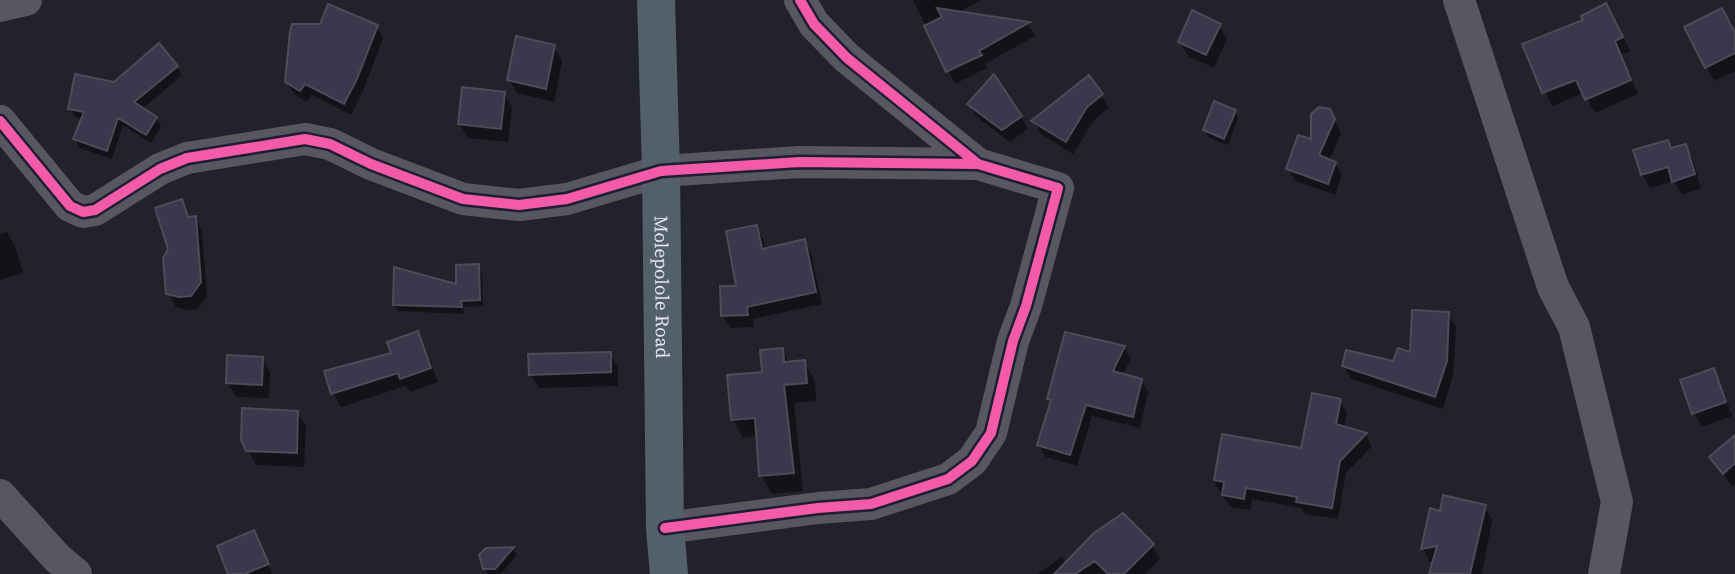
<svg xmlns="http://www.w3.org/2000/svg" width="1735" height="574" viewBox="0 0 1735 574" font-family="'Source Serif 4',serif">
<style>
.shadow{fill:#0007}
.building{fill:#3a384c;stroke:#4c4c56;stroke-width:2}
.lines{fill:none;stroke-linecap:round;stroke-linejoin:round}
.minor{stroke:#575760;stroke-width:32}
.major{stroke:#53606a;stroke-width:38}
.cycleway-casing{stroke:#1d1e32;stroke-width:15}
.cycleway{stroke:#f35aa7;stroke-width:10}
.labels{text-anchor:middle;stroke-width:5;stroke-linejoin:round;paint-order:stroke}
.street-label{font-size:19px;fill:#e3e4f2;stroke:#1d1e32}
</style>
<rect width="100%" height="100%" fill="#22222d"/>
<path class="shadow" d="M913 0H981L957 13 1028 24 1035 36 985 64 987 68 955 84Z
M1614 19 1630 51 1621 55 1638 94 1595 113 1584 93 1552 106 1524 45Z
M1219 25 1227 39 1214 68 1188 56 1180 42Z
M376 26 383 38 363 91 351 115 312 95 307 102 294 94 287 82Z
M1686 28 1735 35V71L1714 81Z
M554 47 562 61 554 102 517 93 509 79Z
M177 67 182 75 142 109 156 118 161 127 151 143 123 125 112 159 80 148 75 139 83 119 75 117 70 108 114 84Z
M1088 77 1109 108 1094 120 1073 154 1041 134 1034 121Z
M504 94 512 108 508 142 468 138 460 124Z
M969 105 1021 117 1028 129 1010 142 977 117Z
M1235 111 1238 118 1228 145 1208 137 1205 130Z
M1329 111 1341 133 1329 161 1335 163 1342 175 1335 195 1295 181 1288 168 1313 142Z
M1668 142 1672 150 1685 146 1693 160 1701 188 1682 195 1674 181 1650 188 1642 174Z
M181 201 190 219 195 218 202 231 207 296 198 309 187 310 176 307 168 293 170 250Z
M756 227 763 239 765 250 804 241 811 253 822 304 753 319 754 327 730 328 723 316 739 287Z
M7 232 15 246 23 273 0 280V234Z
M478 266 482 273 483 306 463 307 464 314 398 311 394 305 458 286Z
M1448 314 1456 327 1453 375 1443 409 1351 379 1344 366 1395 364 1412 355Z
M417 333 425 347 438 382 410 392 406 386 341 407 333 393 393 354Z
M1124 347 1131 359 1122 376 1141 380 1148 392 1140 428 1092 416 1077 466 1046 457 1039 445 1052 404 1049 399Z
M782 350 789 363 804 362 815 381 816 401 794 403 803 491 772 494 761 475 758 436 743 438 733 419Z
M610 354 618 368V386L539 388 530 374Z
M262 358 270 372 269 398 236 397 228 383Z
M1713 370 1721 384 1732 416 1702 427 1694 413Z
M1340 401 1347 413 1344 428 1366 435 1372 446 1346 473 1338 519 1305 514 1301 508 1252 499 1250 510 1230 507 1215 484 1224 436 1302 450Z
M297 412 306 426 304 467 256 465 248 450Z
M1735 438V484L1732 486 1712 458Z
M1484 506 1492 520 1482 574H1431L1434 561 1430 562 1423 549Z
M254 532 272 574H230Z
M1152 545 1160 559 1145 574H1037L1062 557 1066 564Z
M513 549 517 555 501 574H488L485 569 486 550Z"/>
<path class="building" d="M1606 3 1623 37 1615 41 1631 80 1585 100 1576 80 1542 93 1522 44 1583 20 1581 16Z
M328 4 378 25 357 79 344 104 305 84 300 91 285 82 290 31 292 24H320Z
M937 8 1030 22 979 51 982 55 946 72 924 26 942 17Z
M1722 8 1735 33V53L1705 68 1684 27Z
M1192 10 1221 24 1206 55 1178 42Z
M516 36 555 45 546 89 507 80Z
M159 43 178 66 134 102 157 117 146 135 118 118 107 151 73 139 84 112 68 109 75 74 114 82Z
M994 74 1022 116 1002 130 967 104Z
M1089 75 1103 94 1087 107 1066 142 1031 121Z
M462 87 505 92 501 129 458 124Z
M1214 101 1236 110 1224 139 1203 130Z
M1319 107 1330 109 1335 119 1319 155 1336 162 1328 184 1286 169 1298 135 1311 139V114Z
M1668 140 1671 148 1686 144 1695 174 1672 182 1668 167 1641 175 1633 150Z
M182 199 188 217 196 216 201 282 191 296 179 297 166 294 163 258 168 249 155 208Z
M757 225 762 249 805 239 816 292 747 307 748 315 721 316 720 286H736L726 231Z
M479 264 480 300 461 301 462 307 393 305 394 267 456 284V265Z
M1412 310 1449 312 1447 361 1435 397 1342 366 1346 350 1393 361 1398 348 1410 352Z
M418 331 431 368 400 379 398 373 331 394 324 371 391 353 387 342Z
M1065 332 1125 346 1113 371 1142 379 1133 417 1086 405 1070 455 1037 445 1051 400 1047 399Z
M783 348 784 362 805 360 807 383 784 385 794 473 759 476 755 418 731 420 727 375 762 372 760 350Z
M611 352V372L529 375 528 354Z
M227 355 263 357 262 385 226 383Z
M1714 368 1726 402 1692 414 1680 380Z
M1312 393 1341 399 1336 424 1367 433 1340 461 1332 508 1296 502 1297 497 1246 488 1244 499 1222 495 1224 482 1214 480 1222 434 1301 448Z
M242 408 298 411 297 453 246 451 241 440Z
M1735 435V463L1723 474 1709 457Z
M1443 495 1486 505 1470 574H1429L1437 546 1421 549 1430 508 1440 511Z
M1123 513 1154 544 1124 574H1108L1095 561 1075 574H1054L1094 533Z
M254 530 269 564 244 574H228L217 546Z
M514 547 495 569H483L479 555 486 548Z"/>
<g class="lines">
<path class="minor" d="M1459 0 1553 287 1574 327 1617 502 1604 574
M0 6 26 0
M0 121 70 206 83 212 95 210 160 169 187 158 305 139 330 144 371 164 463 199 519 205 567 199 661 171 799 162 978 164
M0 495 57 558 76 574
M665 528 818 508 871 504 948 479 972 461 991 433 1013 341 1026 306 1058 188 978 164 847 58 814 24 800 0"/>
<path class="major" id="s1" d="M656 0 661 171 665 528 669 574"/>
<g class="cycleway-casing">
<path id="cycleway" d="M0 121 70 206 83 212 95 210 160 169 187 158 305 139 330 144 371 164 463 199 519 205 567 199 661 171 799 162 978 164
M665 528 818 508 871 504 948 479 972 461 991 433 1013 341 1026 306 1058 188 978 164 847 58 814 24 800 0"/>
</g>
<use href="#cycleway" class="cycleway"/>
</g>
<g class="labels">
<g class="street-label">
<text dy="7" stroke="none"><textPath href="#s1" startOffset="287">Molepolole Road</textPath></text>
</g>
</g>
</svg>
